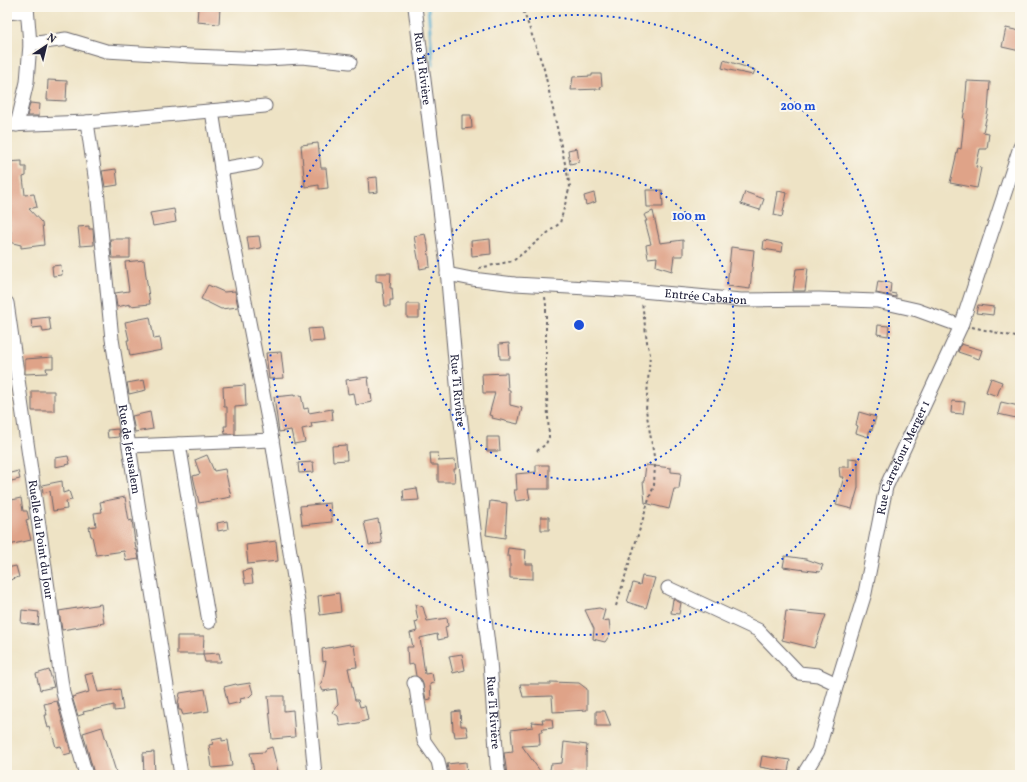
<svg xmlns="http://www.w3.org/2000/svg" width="1027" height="782" viewBox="0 0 1027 782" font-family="Vollkorn,serif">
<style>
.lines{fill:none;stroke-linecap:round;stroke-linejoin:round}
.stream{stroke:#4ea8cc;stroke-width:3}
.building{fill:#dfa388}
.minor-casing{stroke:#69666b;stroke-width:15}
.path{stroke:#69666b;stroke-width:2;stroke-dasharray:3 3;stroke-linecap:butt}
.minor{stroke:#fff;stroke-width:13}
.ring{fill:none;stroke:#1d4ed8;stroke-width:2;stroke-dasharray:2 4}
.labels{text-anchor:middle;stroke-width:4;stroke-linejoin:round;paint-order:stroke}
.street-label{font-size:12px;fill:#22223b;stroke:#fbf7ec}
.centre{fill:#1d4ed8;stroke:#fbf7ec;stroke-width:2}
.ring-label{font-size:12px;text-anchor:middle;font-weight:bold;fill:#1d4ed8;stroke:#fbf7ec;stroke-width:4;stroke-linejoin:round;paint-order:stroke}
</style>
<rect width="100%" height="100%" fill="#fbf7ec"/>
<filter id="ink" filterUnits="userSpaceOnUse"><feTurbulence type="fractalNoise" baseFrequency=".025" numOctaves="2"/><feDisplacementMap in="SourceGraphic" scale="8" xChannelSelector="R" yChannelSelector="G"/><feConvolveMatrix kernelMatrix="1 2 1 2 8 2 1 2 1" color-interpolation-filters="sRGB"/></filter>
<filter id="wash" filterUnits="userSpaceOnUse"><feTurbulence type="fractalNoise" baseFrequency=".012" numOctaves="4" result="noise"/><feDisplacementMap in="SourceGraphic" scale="16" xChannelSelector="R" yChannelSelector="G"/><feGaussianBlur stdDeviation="0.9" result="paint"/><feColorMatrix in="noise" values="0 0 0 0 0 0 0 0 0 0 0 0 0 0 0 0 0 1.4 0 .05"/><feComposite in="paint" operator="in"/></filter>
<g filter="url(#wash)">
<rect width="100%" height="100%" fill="#eee3c5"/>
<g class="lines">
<path class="stream" d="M428 7 433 65"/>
</g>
<g id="blocks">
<path class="building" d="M198 7H220L219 24 197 22Z
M1006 28 1020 31V51L1002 47Z
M724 60 755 70 753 75 729 70 722 68Z
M592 74H601L602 86 600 87 601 89 571 90 573 77 592 76Z
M48 80 67 81 66 101 47 100Z
M967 81 990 82 988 111 983 132 989 133 987 149H980L976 167 981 168 977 188 950 183 958 148 961 149 964 120 963 119 965 108Z
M30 103 40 104 39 116H27Z
M462 115H471L472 128 462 129Z
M318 143 321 168H326L328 188 319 189V185L305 187 301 145Z
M577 148 579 162 570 164 568 150Z
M22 161V167H26V176L23 177 25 195 34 194 37 207 29 209 42 223 44 245 21 248V245L9 242 7 235V232L11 233 8 212H7V162Z
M116 169 118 185 105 187 102 171Z
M377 177 378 192 369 193 368 178Z
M646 190H662L663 207H647Z
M778 191 787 193 782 217 774 215Z
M745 192 764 199 760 210 741 204Z
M594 193 596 202 586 205 584 196Z
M174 209 176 222 153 226 150 213Z
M653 211 660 243 683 240V256H674L672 271 656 266 657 257 648 258 646 245 651 244 645 221H647L644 215Z
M89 226V229H93L94 245 80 246 78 227Z
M425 234 428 246 430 267 420 269 414 236Z
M259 236 261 248 249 250 247 237Z
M110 239H130V258H112Z
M490 239 491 254 472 256 471 241Z
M764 240 783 244 782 252 763 249Z
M731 247 754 250 750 289 727 286Z
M144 260 146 276 150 304 130 306V304L117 307 115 293 129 291 125 262Z
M61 265 62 275 53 276 52 266Z
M808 268 805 291H793L796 269Z
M376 273H391L390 288H392L393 300H390V306H385L382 282 376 281Z
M878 281 891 283 890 293 896 294V297L876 293Z
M208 285 224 292 235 291 238 307 221 309 201 299Z
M407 304H419V318H407Z
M978 305 994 307 993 315 976 313Z
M49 317 51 331 43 332 42 327 32 328 31 319Z
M150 317 154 339 160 338 162 350 130 356 127 340H129L125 322Z
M878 325 889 326 888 336 877 334Z
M322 328 324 341 310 342 308 329Z
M509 343 510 359H500L499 344Z
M961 344 982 350 979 359 958 352Z
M281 352 284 378 269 379 266 353Z
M53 357V368H46L47 373 25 374V359Z
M507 373 508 390H510V405L522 408 518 424 492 418 493 416 489 415 495 393H483L482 374Z
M368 377 370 394 371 393 372 402 356 405 354 393 348 394 346 380Z
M991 378 1002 382 997 396 986 392Z
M144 380 146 390 129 394 127 383Z
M245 385 246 406 235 407V434H225L224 426H227V407H224L223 387Z
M32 391H54V411H32Z
M294 395V396L301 395 304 409 308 408 309 413 332 409 333 420 311 423 312 427 302 429 305 442 294 444 291 430 279 432 274 397Z
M952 401 965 402 963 414 951 413Z
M1001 402 1019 406 1016 418 998 414Z
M150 412 153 429 135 432 132 416Z
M859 412 876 417 872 430 870 429 868 437 856 433 858 426 856 425Z
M118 429 119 437 108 438 107 430Z
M487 437H499L500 451H487Z
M346 445 347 460 333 461 332 446Z
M430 453H438L439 461 455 460 456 469H454L455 482H438V465H431Z
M207 455 214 471 225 469 231 497 199 503 193 476 200 474 195 460Z
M68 456 70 464 55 467V458Z
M849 458 858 459V488L852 509 836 505 844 477H840L839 467H849Z
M313 462 314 472 299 473 298 463Z
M536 465H549V489H528L530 499 516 501 514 490H517L516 474 536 472Z
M646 465 671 468V472L681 473 679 489H674L669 509 645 503 643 481H644Z
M18 471 20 479 7 482V474Z
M62 481 63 493 69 491 72 500 66 501 67 509 53 511 50 491 43 493 42 485Z
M417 488 419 500 404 501 403 490Z
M125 497 129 521 132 520 136 550H137L139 559 126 561 124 551 96 555 92 536H91L89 527 96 526 94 513 102 512 100 502Z
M21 498 23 511H27L29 519 26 520 31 540 9 545 7 539V501Z
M490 501 507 503 505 538 486 535Z
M330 503 332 522 302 525 300 506Z
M541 517H549V530H541Z
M378 519 382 543 369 545 364 522Z
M227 521 228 529 218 531 217 523Z
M276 541 278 561 248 564 246 545Z
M508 548 526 550 525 564H533V579L510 578V556H507Z
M785 556 806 559 823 565 820 572 783 567Z
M16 566 19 577 7 581V568Z
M251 569 253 583 245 584 243 571Z
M642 576 655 578 646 608 627 602 633 583 640 585Z
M339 593 341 612 320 615 318 596Z
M673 599 681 603 679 614 671 613Z
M101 604 104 623 62 630 59 611Z
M415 604 423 607 427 621 447 618 448 626 445 627 447 638 438 640 437 634 420 638 425 674 432 673 434 683 430 684 431 699 426 700 423 684 421 679 416 676 414 664 408 665 407 647H413L410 633 417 631 415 622 418 621Z
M599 608 605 610 602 621 609 620 610 628 609 636 605 642 593 639 594 629 585 610Z
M22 610 39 612 38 625 21 623Z
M786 611 826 615 814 648 782 640Z
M177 636H204L203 654H177Z
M350 644 351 646 354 645 357 667 348 668 355 700H358L360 707 365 706 368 720 358 723 340 726 338 716 332 712 338 705 336 689 323 691 320 685 323 679 326 661 323 662 322 649Z
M219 653 221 662H205L203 654Z
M462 654 465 670 453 673 449 656Z
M49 670 54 687 40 690 36 674Z
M93 673 98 692 120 689 123 710 114 711V705L83 712 84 714 78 716 72 697 89 692 85 675Z
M551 682 579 683 587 689V710L553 712 552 696 523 697 520 684H551Z
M250 683 253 693 249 697 240 699 241 702 228 705 224 687 236 684 237 685Z
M205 689 209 711 183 715 181 710H179L178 704 180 693Z
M268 696H284V711L293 710 295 737 272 739Z
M57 701 71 753 64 755 61 746 56 747 50 727 48 728 45 715H47L44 704Z
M460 711 461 726H466L468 736 455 737 454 731H453L452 712Z
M596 711H605L611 726H596Z
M542 719H552L553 728 543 729V728L542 732H539L540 745 522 746 543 775H507L504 753 513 752 511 730 533 727 532 722 543 723Z
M102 727 117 775 94 774 83 733Z
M222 738V741L228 740 232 766 212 768 209 745 213 744 212 740Z
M564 742 587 745 586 755V771H571V775H549L551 764 562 763Z
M272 747 279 775H255L250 753 265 752 266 749Z
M154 752 155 775H144L143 753Z
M762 756 790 760 788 772 760 767Z
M466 762 467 775H449L447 764Z"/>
</g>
</g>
<g filter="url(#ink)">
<use href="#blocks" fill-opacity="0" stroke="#69666b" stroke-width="1"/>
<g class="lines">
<g class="minor-casing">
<g id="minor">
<path id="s1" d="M415 7 446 258 459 406 490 661 497 764 499 775"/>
<path d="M7 13 27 11"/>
<path d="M30 44 66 39 106 51 191 56 265 59 302 57 350 62"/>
<path d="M212 111 229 219 272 440 300 615 315 775"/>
<path id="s2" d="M87 122 97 190 112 339 181 775"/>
<path d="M7 125 87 122 265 106"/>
<path d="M17 125 27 82 30 44 27 7"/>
<path d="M221 169 256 163"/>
<path id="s3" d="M447 274 472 279 515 284 641 291 741 300 819 299 877 301 917 310 961 326"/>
<path id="s4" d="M7 303 63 693 86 775"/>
<path d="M179 444 209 622"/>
<path d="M129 446 272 440"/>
<path d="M668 588 758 630 799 673 818 675 837 684"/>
<path d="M414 683 416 687 424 741 438 761 441 775"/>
<path id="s5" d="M804 775 805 772 818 751 837 684 865 593 886 487 961 326 1020 147"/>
</g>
</g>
<path class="path" d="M479 268 513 261 560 223 570 186 544 69 522 7
M972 327 1020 338
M537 451 546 444 549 437 546 375V305L545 297
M616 606 650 496 654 486 655 462 646 410 650 354 647 342 642 302"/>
<use href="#minor" class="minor"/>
</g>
</g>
<g class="ring">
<circle cx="579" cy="325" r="155"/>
<circle cx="579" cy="325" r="310"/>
</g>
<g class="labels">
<g class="street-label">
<text dy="4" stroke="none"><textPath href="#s1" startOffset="62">Rue Ti Rivière</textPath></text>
<text dy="4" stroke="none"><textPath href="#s3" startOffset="260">Entrée Cabaron</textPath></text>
<text dy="4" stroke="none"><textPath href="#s1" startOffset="386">Rue Ti Rivière</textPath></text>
<text dy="4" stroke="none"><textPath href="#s2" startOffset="330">Rue de Jérusalem</textPath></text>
<text dy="4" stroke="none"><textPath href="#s5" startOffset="334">Rue Carrefour Merger 1</textPath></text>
<text dy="4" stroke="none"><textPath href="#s4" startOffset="239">Ruelle du Point du Jour</textPath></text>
<text dy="4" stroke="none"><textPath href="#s1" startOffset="710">Rue Ti Rivière</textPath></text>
</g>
</g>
<circle cx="579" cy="325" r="6" class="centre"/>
<g class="ring-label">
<text x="798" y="110">200 m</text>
<text x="689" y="220">100 m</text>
</g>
<rect width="1027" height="782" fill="none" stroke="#fbf7ec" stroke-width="24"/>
<g transform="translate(46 46) rotate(35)" stroke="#fbf7ec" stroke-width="3" paint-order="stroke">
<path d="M0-3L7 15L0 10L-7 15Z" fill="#22223b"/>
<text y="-6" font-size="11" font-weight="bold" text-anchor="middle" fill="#22223b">N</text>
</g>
</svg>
